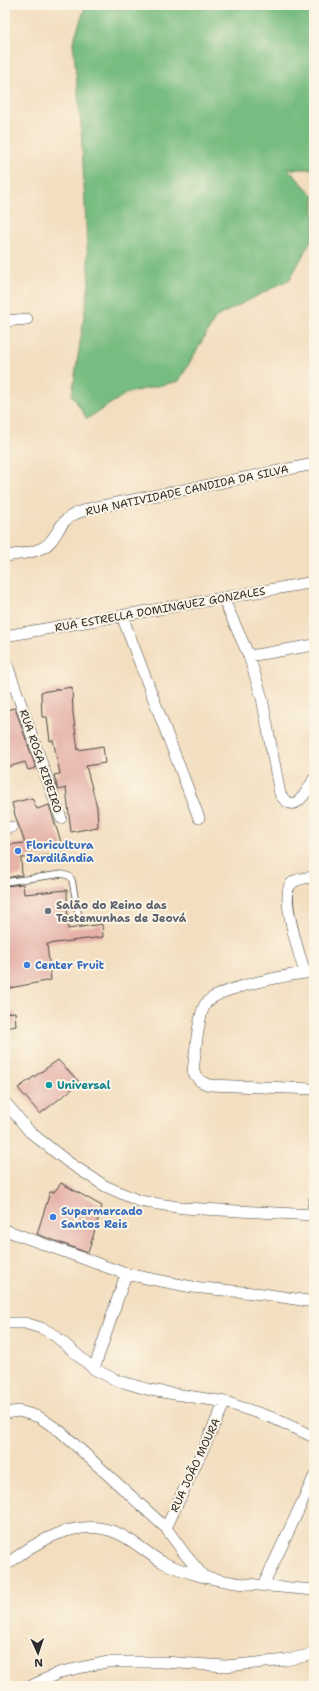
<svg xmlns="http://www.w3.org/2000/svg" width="319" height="1691" viewBox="0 0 319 1691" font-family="'Shantell Sans',sans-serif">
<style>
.forest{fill:#77bc80;stroke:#517456}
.building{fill:#e5b1a9}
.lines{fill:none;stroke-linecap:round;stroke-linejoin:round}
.service-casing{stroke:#494641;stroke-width:7}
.minor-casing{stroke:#494641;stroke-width:12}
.service{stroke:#fff;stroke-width:5.5}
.minor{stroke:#fff;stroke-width:11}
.shop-dot{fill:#3f7fe0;stroke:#fcf5e5;stroke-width:1.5}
.worship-dot{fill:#6b7280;stroke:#fcf5e5;stroke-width:1.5}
.culture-dot{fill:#0f9aa8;stroke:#fcf5e5;stroke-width:1.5}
.labels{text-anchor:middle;stroke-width:4;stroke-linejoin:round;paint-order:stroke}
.street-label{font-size:11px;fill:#2b2b2b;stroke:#fcf5e5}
.shop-label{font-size:11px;font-weight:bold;fill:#366cbe;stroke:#fcf5e5;text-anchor:start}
.worship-label{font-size:11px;font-weight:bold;fill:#5b616d;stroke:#fcf5e5;text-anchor:start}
.culture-label{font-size:11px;font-weight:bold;fill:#0d838f;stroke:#fcf5e5;text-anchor:start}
</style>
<rect width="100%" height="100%" fill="#fcf5e5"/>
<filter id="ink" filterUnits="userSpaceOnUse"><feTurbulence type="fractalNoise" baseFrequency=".025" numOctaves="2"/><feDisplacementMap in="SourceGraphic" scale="8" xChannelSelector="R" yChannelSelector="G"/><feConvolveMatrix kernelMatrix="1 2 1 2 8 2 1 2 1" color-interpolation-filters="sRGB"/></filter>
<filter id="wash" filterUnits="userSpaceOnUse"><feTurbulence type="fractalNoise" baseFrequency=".012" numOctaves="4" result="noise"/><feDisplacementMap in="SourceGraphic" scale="16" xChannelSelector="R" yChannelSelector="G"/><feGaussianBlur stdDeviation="0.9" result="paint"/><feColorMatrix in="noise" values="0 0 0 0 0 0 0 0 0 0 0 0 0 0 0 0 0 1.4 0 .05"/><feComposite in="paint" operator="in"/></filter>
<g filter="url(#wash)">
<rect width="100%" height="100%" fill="#f3dec0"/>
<path class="forest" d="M86 5H314V169H288L314 196V235L290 279 216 317 179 381 127 393 87 419 72 395 89 284 81 127 73 42Z"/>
<g id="blocks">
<path class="building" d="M72 687 73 713 78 750 103 746 105 763 86 766 97 807 98 827 71 832 66 788 58 790 54 775 60 774 53 740 50 741 47 717H42L41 692Z
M15 708 36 768 28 770 25 762 5 768V710Z
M32 798 37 809 49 805 64 851 51 855 21 858 22 875 5 878V845L25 843 15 815 12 803Z
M23 884 24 894 67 890 68 929 102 924 103 937 47 944 51 980 5 989V886Z
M15 1012 16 1026 5 1028V1013Z
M58 1060 80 1083 40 1114 18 1088Z
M61 1183 102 1206 88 1253 37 1234 50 1192H54Z"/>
</g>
</g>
<g filter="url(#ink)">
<use href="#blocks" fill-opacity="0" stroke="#494641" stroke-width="1"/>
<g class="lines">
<g class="service-casing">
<path id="service" d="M5 882 62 874 69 876 72 880 80 923"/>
</g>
<g class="minor-casing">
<path id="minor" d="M5 321 27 319
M5 556C17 554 31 554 42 548 54 543 57 528 66 520 73 513 83 511 92 508L314 464
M223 598 249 656 262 698 280 794C295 817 306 792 314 779
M122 616 199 818
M5 636 314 582
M249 656 314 645
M5 659 61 818
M5 828 12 827
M314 972C293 974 219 987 206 1003 198 1013 195 1057 193 1072L200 1081 209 1085 314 1089
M305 973C300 957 280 895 291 884 297 878 306 878 314 877
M5 1102 30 1132 68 1162 105 1186 139 1201 184 1208 314 1215
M312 1215 314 1201
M5 1230 126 1274 192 1287 263 1294 314 1302
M5 1323H25L41 1328 53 1334 94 1369 116 1380 150 1390 225 1402 273 1418 314 1437
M94 1369 126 1274
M5 1413 19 1411 39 1417 60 1431 166 1528 184 1553 204 1577 236 1583 314 1590
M166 1528 225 1402
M5 1566C34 1542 78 1516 117 1533 134 1540 148 1555 164 1563 176 1569 191 1573 204 1577
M263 1586 314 1477
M31 1686 61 1672 107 1662H163L226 1666 286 1660 314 1654"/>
</g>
<use href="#service" class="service"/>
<use href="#minor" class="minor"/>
</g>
</g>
<g class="shop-dot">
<circle cx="18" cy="851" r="4"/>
<circle cx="27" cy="965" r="4"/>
<circle cx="53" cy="1217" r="4"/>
</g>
<circle class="worship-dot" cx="48" cy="911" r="4"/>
<circle class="culture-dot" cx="49" cy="1085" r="4"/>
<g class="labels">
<g class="street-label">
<text transform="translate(187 490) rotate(-12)" y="4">RUA NATIVIDADE CANDIDA DA SILVA</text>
<text transform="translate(160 609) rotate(-10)" y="4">RUA ESTRELLA DOMINGUEZ GONZALES</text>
<text transform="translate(41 761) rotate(71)" y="4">RUA ROSA RIBEIRO</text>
<text transform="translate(195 1465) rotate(-65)" y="4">RUA JOÃO MOURA</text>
</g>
<g class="shop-label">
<text x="26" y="849">Floricultura<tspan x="26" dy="13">Jardilândia</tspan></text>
<text x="35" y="969">Center Fruit</text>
<text x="61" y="1215">Supermercado<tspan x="61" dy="13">Santos Reis</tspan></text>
</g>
<g class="worship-label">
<text x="56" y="909">Salão do Reino das<tspan x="56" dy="13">Testemunhas de Jeová</tspan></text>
</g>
<g class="culture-label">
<text x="57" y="1089">Universal</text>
</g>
</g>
<rect width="319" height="1691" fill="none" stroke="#fcf5e5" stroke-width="20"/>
<g transform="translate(38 1653) rotate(177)" stroke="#fcf5e5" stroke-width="3" paint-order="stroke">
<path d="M0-3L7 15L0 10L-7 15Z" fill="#2b2b2b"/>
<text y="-6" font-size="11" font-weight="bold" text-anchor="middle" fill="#2b2b2b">N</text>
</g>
</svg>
